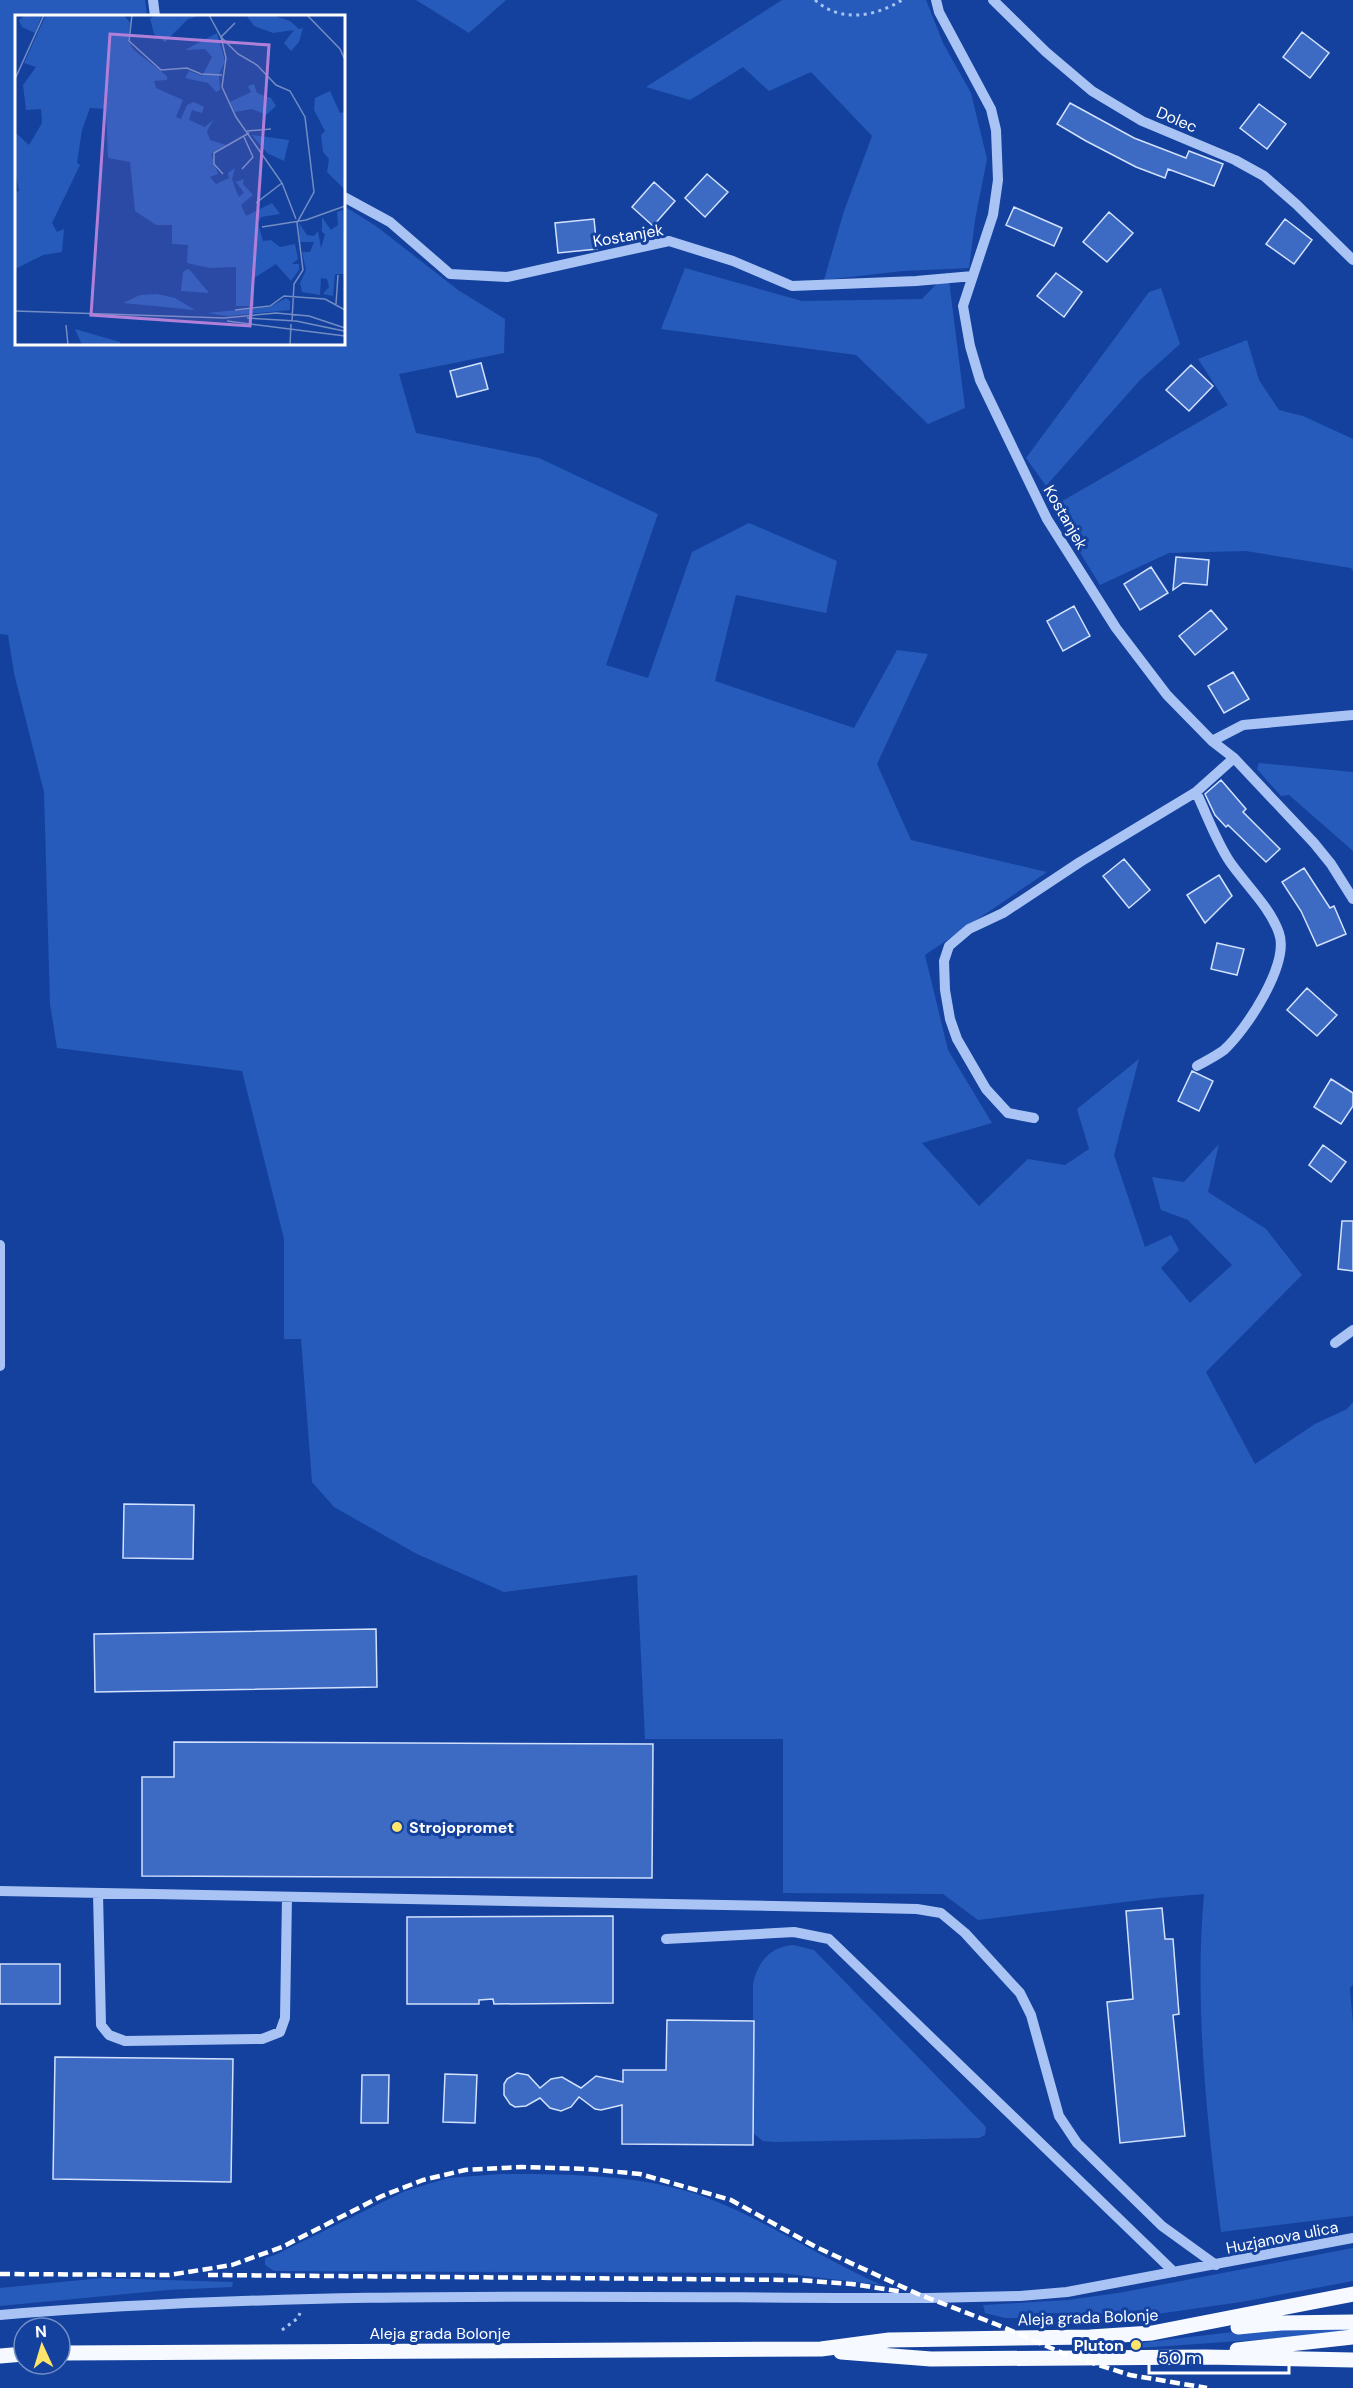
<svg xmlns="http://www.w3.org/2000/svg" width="1353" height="2388" viewBox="0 0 1353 2388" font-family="'DM Sans',sans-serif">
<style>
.green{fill:#265bbb}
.building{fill:#3d6bc3;stroke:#d2e1fd;stroke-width:1.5}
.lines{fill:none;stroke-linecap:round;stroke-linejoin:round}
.path{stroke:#a9c3f4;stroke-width:3;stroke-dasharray:3 4.5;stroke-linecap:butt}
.minor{stroke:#a9c3f4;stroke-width:10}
.major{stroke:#f6f9ff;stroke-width:15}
.rail{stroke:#fff;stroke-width:4.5;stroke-dasharray:10 4.5;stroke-linecap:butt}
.poi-dot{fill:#ffe46c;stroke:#14419d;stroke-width:2}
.labels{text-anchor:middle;stroke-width:6;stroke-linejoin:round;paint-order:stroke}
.street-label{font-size:16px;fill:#fff;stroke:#14419d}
.poi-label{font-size:16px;font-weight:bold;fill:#fff;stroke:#14419d;text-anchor:start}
.inset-road{fill:none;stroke:#728dc4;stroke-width:1.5}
.view{fill:#b080d9;fill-opacity:0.15;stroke:#b080d9;stroke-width:3}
.inset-edge{fill:none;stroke:#fff;stroke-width:3}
</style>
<rect width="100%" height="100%" fill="#14419d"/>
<path class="green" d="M0 0H145L147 16H16V344H344V206L376 226 458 290 505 319 504 353 399 374 416 433 539 458 658 514 606 665 648 678 692 552 749 523 837 561 826 613 736 595 715 681 854 728 897 650 928 654 877 764 911 840 1047 872 925 955 948 1050 992 1123 922 1143 979 1206 1028 1159 1065 1165 1089 1149 1077 1109 1139 1059 1114 1155 1145 1247 1171 1235 1179 1250 1161 1268 1190 1303 1232 1265 1188 1220 1161 1210 1152 1177 1184 1182 1219 1144 1208 1192 1266 1229 1302 1275 1206 1372 1255 1464 1315 1424 1347 1409 1353 1402V1985L1350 1988 1353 2025V2216L1221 2232C1207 2121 1194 2005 1204 1894L1158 1898 978 1920 943 1894 783 1893V1739H645L637 1575 504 1592 417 1554 334 1507 312 1482 301 1339H284V1239L242 1071 57 1048 50 1004 44 792 14 673 8 635 0 634Z
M416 0H506L469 33Z
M782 0H926L943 43 971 93 987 159 975 220 969 268 903 271 824 280 844 211 872 136 811 72 769 91 743 67 690 100 646 87Z
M685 268 802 301 922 299 948 272 965 408 928 424 856 355 661 329Z
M1161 288 1180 344 1140 380 1046 486 1026 458 1149 292Z
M1247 340 1259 380 1279 410 1303 416 1353 439V571L1351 568 1246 551 1169 553 1100 585 1052 507 1228 405 1198 359Z
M1259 763 1353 772V851L1289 795 1281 796 1257 769Z
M793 1945 814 1950 986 2127 985 2135 979 2138 774 2142 763 2141 753 2133V1985C757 1963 769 1947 793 1945Z
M501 2174C568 2174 641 2174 705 2197 767 2220 822 2259 882 2285L780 2273 274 2271 265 2265V2258L275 2255 405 2191 448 2178Z
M1353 2248V2281L1241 2302 1157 2314 1034 2313 1033 2318H1005L985 2313 983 2305 1068 2300 1124 2292Z
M102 2278 233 2282 232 2287 168 2290 0 2306V2288Z
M1353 2327V2333L1139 2348V2343L1241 2331Z"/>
<path class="building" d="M1302 32 1329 53 1310 78 1283 57Z
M1070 103 1134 138 1186 158 1189 151 1223 164 1214 186 1168 169 1165 178 1136 167 1086 141 1057 124Z
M1259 104 1286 124 1267 149 1240 128Z
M707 174 728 192 705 217 685 198Z
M654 182 675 201 653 226 632 207Z
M1014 207 1062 228 1054 246 1006 225Z
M1109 212 1133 233 1107 262 1083 242Z
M594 219 597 249 558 253 555 223Z
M1285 219 1312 240 1294 264 1266 244Z
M1056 273 1082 292 1064 317 1037 296Z
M481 363 488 389 457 397 450 371Z
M1191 365 1213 386 1189 411 1166 390Z
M1176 557 1209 560 1207 585 1183 583 1173 590Z
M1151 567 1168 593 1140 610 1124 584Z
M1074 606 1090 636 1063 651 1047 621Z
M1211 610 1227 629 1195 655 1179 636Z
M1233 672 1249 699 1224 713 1208 686Z
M1221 780 1246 809 1243 812 1280 849 1266 862 1228 825 1226 827 1215 815 1205 794Z
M1124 859 1150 890 1129 908 1103 876Z
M1304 868 1330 908 1334 906 1346 934 1317 946 1301 911 1282 882Z
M1219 875 1232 896 1205 923 1187 895Z
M1217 943 1244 949 1237 975 1211 969Z
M1307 988 1337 1015 1317 1036 1287 1010Z
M1192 1071 1213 1081 1199 1111 1178 1101Z
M1331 1079 1353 1093V1106L1341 1124 1314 1107Z
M1323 1145 1346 1162 1331 1182 1309 1165Z
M1342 1221H1353V1271L1338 1269Z
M124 1504 194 1505 193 1559 123 1558Z
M376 1629 377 1687 95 1692 94 1634Z
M174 1742 653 1744 652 1878 142 1876V1777H174Z
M1162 1908 1165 1939H1173L1179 2014 1173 2015 1185 2136 1120 2143 1107 2002 1133 1999 1126 1911Z
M613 1916V2003L494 2004 493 1999 479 2000V2004H407V1917Z
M0 1964H60V2004H0Z
M667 2020 754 2021 753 2145 622 2144V2105L601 2110 595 2109 579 2097 571 2107 561 2111 550 2108 540 2098 526 2106 515 2107 510 2104 504 2095V2084L507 2079 517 2073 528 2075 540 2088 551 2079 562 2077 581 2088 596 2076 623 2082V2070H666Z
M55 2057 233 2059 231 2182 53 2179Z
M445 2074 477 2075 475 2123 443 2122Z
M362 2075H389L388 2123H361Z"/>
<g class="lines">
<path class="path" d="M815 0C840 23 875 17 902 0
M282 2330 298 2318 300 2313"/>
<path class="minor" d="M153 0 155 16
M936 0 939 12 991 109 996 130 998 180 993 215 963 306 970 346 980 380 1047 519 1116 628 1167 695 1212 741 1234 758 1314 843 1331 864 1353 899
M993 0 1046 52 1092 91 1142 121 1235 160 1264 176 1296 204 1353 260
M344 197 390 222 450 274 507 277 669 241 733 261 792 286 916 281 973 276
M1212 741 1243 725 1353 715
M1196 792C1207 815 1216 841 1230 862 1246 885 1270 907 1279 933 1290 964 1246 1030 1224 1050 1216 1056 1206 1061 1197 1066
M1034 1118 1008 1113 986 1089 957 1039 950 1019 945 990 944 961 949 946 969 929 1003 913 1080 862 1196 792 1234 758
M0 1245V1366
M1335 1343 1353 1330
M0 1891 874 1908 917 1909 941 1913 965 1933 1020 1993 1031 2015 1059 2116 1077 2143 1162 2226 1216 2265
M98 1893 101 2025 109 2035 125 2041 262 2039 280 2032 285 2018 287 1897
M666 1939 794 1932 829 1939 1174 2272
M0 2315C309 2289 619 2298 929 2298L1020 2296 1067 2292 1353 2238"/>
<path class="major" d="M1238 2327 1281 2323 1353 2322
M1237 2350 1353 2337
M841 2352 931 2359 1205 2357 1353 2360
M60 2353 821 2349 889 2340 1090 2337 1152 2333 1353 2294
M0 2356 24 2354"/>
<path class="rail" d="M0 2274 169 2275 232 2265 282 2247 382 2196 423 2180 465 2170 522 2167 587 2169 640 2174 731 2200 816 2247 918 2294 998 2325 1067 2355 1130 2375 1207 2388
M208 2275 798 2280 852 2284 903 2292"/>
</g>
<g class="poi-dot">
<circle cx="397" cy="1827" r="6"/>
<circle cx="1136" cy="2345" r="6"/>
</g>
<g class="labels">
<g class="street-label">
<text transform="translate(1177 119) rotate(23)" y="6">Dolec</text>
<text transform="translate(628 235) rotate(-10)" y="6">Kostanjek</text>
<text transform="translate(1066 517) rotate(60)" y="6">Kostanjek</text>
<text transform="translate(1282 2237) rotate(-11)" y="6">Huzjanova ulica</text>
<text transform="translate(1088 2317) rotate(-2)" y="6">Aleja grada Bolonje</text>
<text x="440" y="2339">Aleja grada Bolonje</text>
</g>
<g class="poi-label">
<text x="409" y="1833">Strojopromet</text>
<text x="1124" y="2351" text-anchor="end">Pluton</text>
</g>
</g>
<g transform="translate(15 15)">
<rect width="330" height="330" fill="#14419d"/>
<path d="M10 0H27L20 18 7 12 4 5ZM31 0H109L115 8 113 26 119 35 152 61V65L139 66 141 73 168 85 161 102 166 104 172 90 179 87 189 92 187 98 177 95 174 105 190 112 199 104 192 116 195 125 211 130 196 139 203 159 195 162 201 169 214 163 213 158 220 153 217 164 222 178 224 182 229 178 221 167 229 164 228 169 238 180 226 190 231 201 257 188 265 199 246 202 243 208 248 226 256 225 265 232 280 229 283 244 277 249H284V255L276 266 261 249 238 264 239 291H221V252L194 253 172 248 173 230 157 229V210H141L120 196 115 147 93 143 91 94 75 93 67 115 62 148 65 150 37 208 42 217 49 214 47 237 28 240 0 254V177L4 176 0 157V103L1 118 14 130 27 108 26 94 11 95 8 70 21 52 9 48ZM146 0H180L181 2 173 4 150 27 139 19 135 3ZM231 0H257L275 6 284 14 288 13 284 27 276 36 269 28 279 15 258 18 239 11ZM202 18 210 46 204 59 205 75 201 77 193 68 170 63 174 56 187 61 197 42 190 34 170 35ZM239 69 242 78 256 83 261 91 251 100 237 94 220 97 215 87 236 77 233 71ZM315 76 325 98 330 97V175L312 157 314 144 308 137 306 120 310 116 299 95 300 83ZM237 120 274 125 269 146 252 138ZM328 195 330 259H320L318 281 308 279 314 272 312 264 306 263 305 280 287 277 285 268 291 255 287 237H295L299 227H285L284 208 292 220 299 221 303 216 306 233 310 219 307 217V202L316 215 323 210 322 197ZM172 254 175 255 194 278 166 276 168 257ZM142 279 160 283 180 295 108 288 125 280ZM271 283 275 286V295L212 301 192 298 255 292ZM60 314 105 327V330H67Z" fill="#265bbb"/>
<path class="inset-road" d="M117 0 114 26 146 55 172 53 186 59 207 60M194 0 206 22 223 39 242 50 261 70 275 76 290 102 299 177 282 208 288 255 279 269 277 306M292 0 325 34 330 45M220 8 206 22 211 43 207 72 221 102 267 168 281 204M0 64 29 0M232 116 256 114M227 154 238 142 229 122M208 159 199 149V138L234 118M241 188 267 168M247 212 291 205 330 191M321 289 323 260M220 295 255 291 269 281 310 284 330 295M0 296 209 303 261 298 294 301 330 313M232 303 281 306 329 316M212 306 330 321M51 310 53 330M275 330 276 309"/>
<path class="view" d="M95 19 254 30 235 311 76 300Z"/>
<rect width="330" height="330" class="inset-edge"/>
</g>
<g transform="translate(42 2346) rotate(356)"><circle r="28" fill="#14419d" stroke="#728dc4" stroke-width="1.5"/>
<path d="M0-4.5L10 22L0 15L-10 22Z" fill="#ffe46c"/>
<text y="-9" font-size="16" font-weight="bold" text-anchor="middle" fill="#ffffff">N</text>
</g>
<path d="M1149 2364v9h140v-9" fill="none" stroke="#ffffff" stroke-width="3"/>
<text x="1158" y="2364" font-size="18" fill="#ffffff" stroke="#14419d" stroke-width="4.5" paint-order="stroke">50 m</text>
</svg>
